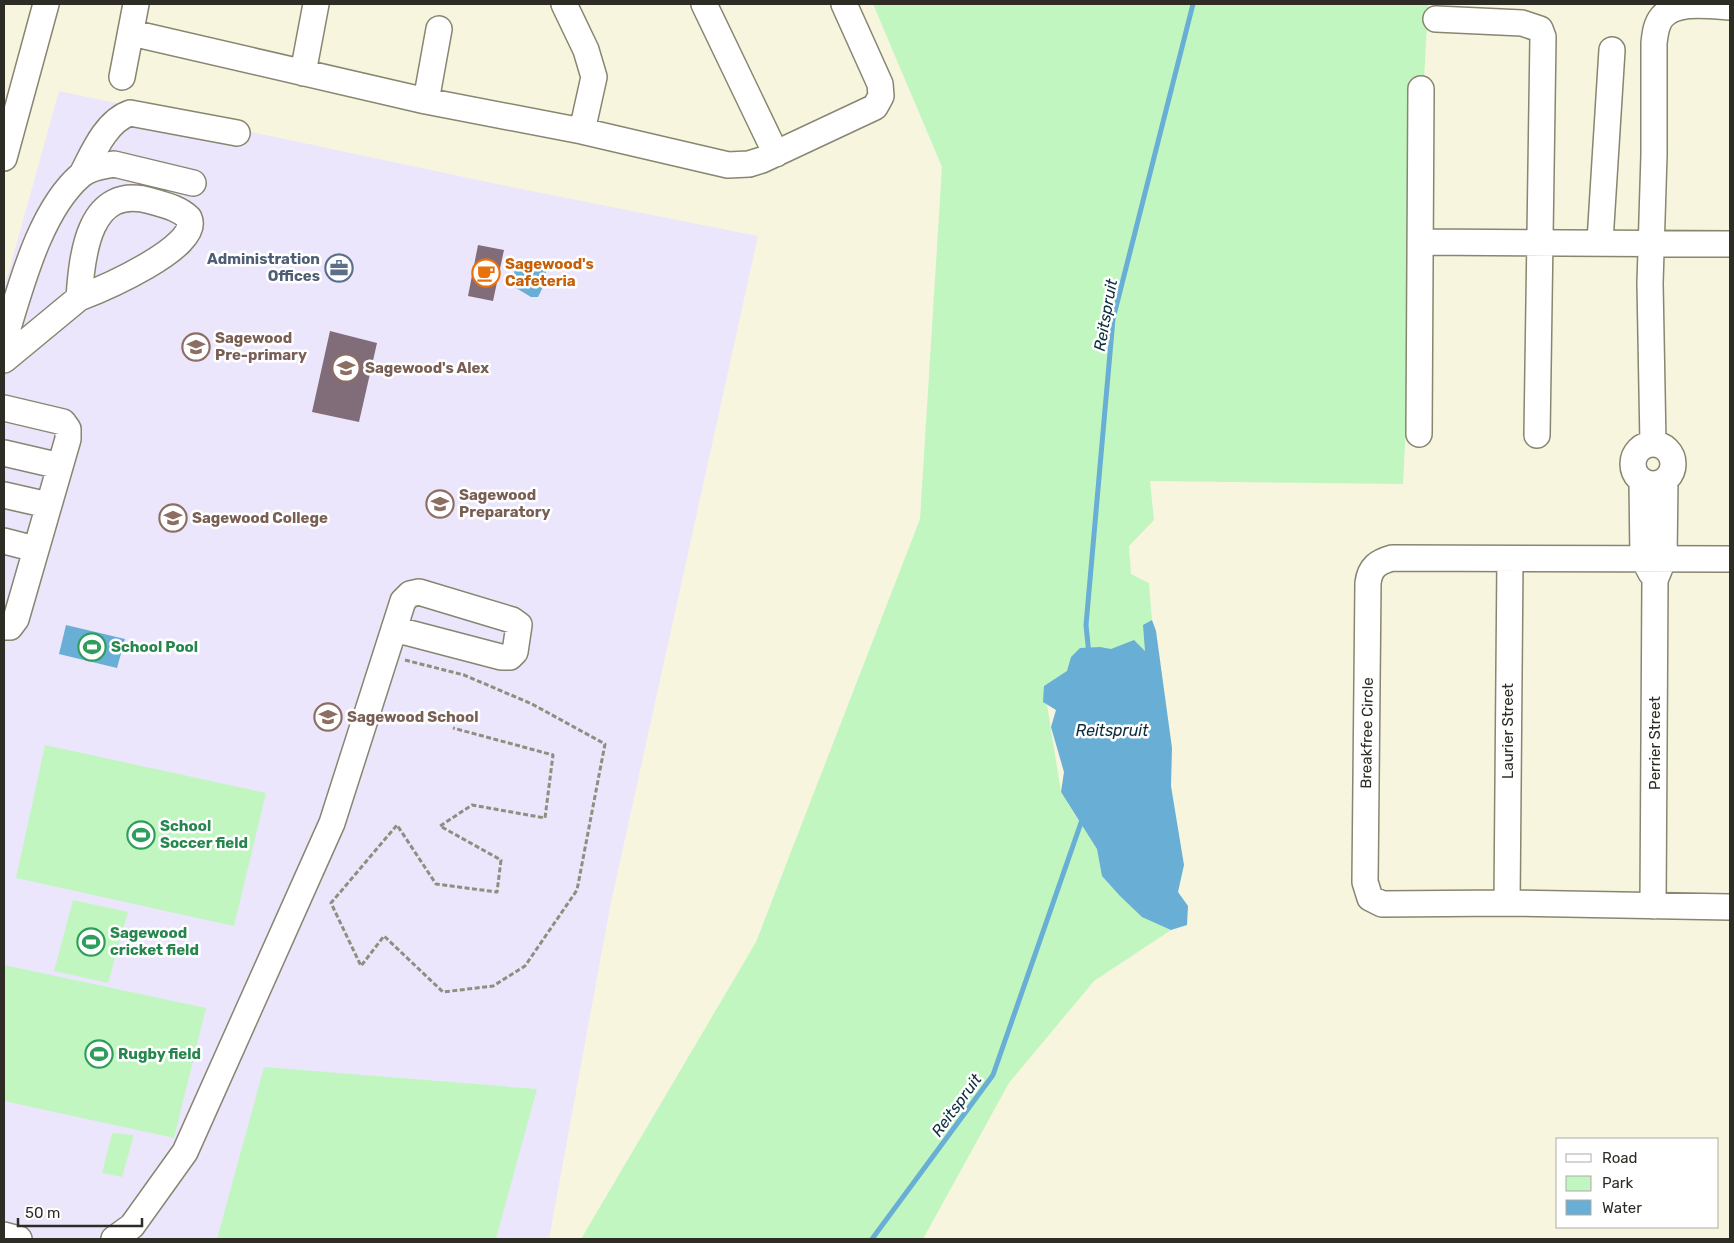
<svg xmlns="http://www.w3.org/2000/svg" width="1734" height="1243" viewBox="0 0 1734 1243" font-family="Rubik,sans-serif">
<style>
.education{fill:#ebe6fc}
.green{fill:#c2f6c1}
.water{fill:#68aed5}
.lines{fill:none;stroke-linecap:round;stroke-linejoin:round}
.stream{stroke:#68aed5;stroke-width:5}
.building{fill:#806d79}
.minor-casing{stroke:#888571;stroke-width:28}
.path{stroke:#908e7f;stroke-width:3;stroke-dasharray:5 2.5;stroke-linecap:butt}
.minor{stroke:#fff;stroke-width:25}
.labels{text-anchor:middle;stroke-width:5;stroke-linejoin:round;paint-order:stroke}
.service-label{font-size:15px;font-weight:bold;fill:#4e5e75;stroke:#fff;text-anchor:end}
.food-label{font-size:15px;font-weight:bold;fill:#c56008;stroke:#fff;text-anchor:start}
.education-label{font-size:15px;font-weight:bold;fill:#785e54;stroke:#fff;text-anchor:start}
.leisure-label{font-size:15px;font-weight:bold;fill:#27864d;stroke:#fff;text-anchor:start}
.street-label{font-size:15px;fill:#2e2d25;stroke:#fff}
.water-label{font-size:16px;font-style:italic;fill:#0c2d3e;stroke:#fff}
</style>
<rect width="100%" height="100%" fill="#f8f5df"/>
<path class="education" d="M59 91 511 187 758 236 610 907 549 1239H4V289Z"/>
<path class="green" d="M873 4H1428L1403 484 1150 481 1154 520 1129 546 1131 574 1149 583 1152 620 1145 652 1044 686 1061 792 1075 815 1171 930 1094 981 1009 1083 923 1239H581L756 942 920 519 942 167Z
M45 745 266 793 234 926 16 878Z
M73 900 128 912 108 983 54 971Z
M4 965 206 1008 174 1138 4 1101Z
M264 1067 537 1089 496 1239H217Z
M112 1133 134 1135 122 1177 102 1173Z"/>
<path class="water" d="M533 261 547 266 544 285 538 297H531L511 285 517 262Z
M1152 620 1156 631 1172 748 1171 786 1184 865 1178 892 1188 906 1187 925 1171 930 1142 917 1120 896 1102 876 1097 849 1061 792 1064 772 1051 727 1056 710 1043 702 1044 686 1067 671 1071 657 1080 648 1100 647 1111 649 1134 640 1145 651 1143 625Z
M66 625 125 639 117 668 59 654Z"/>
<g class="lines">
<path class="stream" d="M1089 655 1086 625 1113 319 1193 4
M872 1239 993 1075 1083 817"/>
</g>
<path class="building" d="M478 245 504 250 493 301 468 296Z
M330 331 377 343 359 422 312 412Z"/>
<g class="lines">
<g class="minor-casing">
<path id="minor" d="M564 4 586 50 594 77 582 131
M704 4 776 154
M1436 19 1522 23 1540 29 1543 37 1537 435
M132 33 426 101 582 131 728 165 749 164 762 160 875 107 881 96 880 84 844 4
M303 73 316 4
M122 77 136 4
M426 101 439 29
M4 158 46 4
M82 174C93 153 106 121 130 113L237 133
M1600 241 1612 50
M1420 242 1730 244
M4 341C20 290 39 211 81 175 90 167 103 166 114 164L193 183
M4 360 79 298C82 254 89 183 151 201 164 205 179 208 189 218 202 247 100 290 79 298
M4 408 63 422 68 429V439L16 619 10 627H4
M1419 434 1421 89
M1653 444 1650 283 1654 155V43C1655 34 1656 24 1662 17 1676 0 1711 6 1730 7
M1633 464a20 20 0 1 1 40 0a20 20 0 1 1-40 0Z
M4 453 60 466
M1642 481 1643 558 1651 573
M4 495 48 505
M4 541 35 549
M1730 559 1392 558C1378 562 1370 567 1368 583L1365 882 1370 898 1382 904 1507 903 1730 907
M1507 903 1510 559
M1653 906 1655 580 1664 558 1665 480
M4 1235 19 1239
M114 1239 132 1226 185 1152 332 823 403 601 410 594 419 592 512 620 519 625 515 652 510 657H501L394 629"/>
</g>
<path class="path" d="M405 660 464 675 532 704 605 744 577 890 525 966 493 986 443 992 384 936 361 966 331 903 397 825 436 884 497 892 501 860 440 826 472 805 545 818 553 755 453 728"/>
<use href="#minor" class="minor"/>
</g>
<defs>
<g id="office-ring" transform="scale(1.4375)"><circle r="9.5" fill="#fff" stroke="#5c6f8a" stroke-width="1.5"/><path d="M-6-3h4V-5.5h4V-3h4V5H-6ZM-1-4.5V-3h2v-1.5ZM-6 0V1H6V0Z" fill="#5c6f8a"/></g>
<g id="cafe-ring" transform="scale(1.4375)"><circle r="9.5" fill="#fff" stroke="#e8710a" stroke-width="1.5"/><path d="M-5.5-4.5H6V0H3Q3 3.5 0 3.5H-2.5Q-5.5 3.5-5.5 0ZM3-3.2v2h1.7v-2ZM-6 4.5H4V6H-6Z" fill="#e8710a"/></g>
<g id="school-ring" transform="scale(1.4375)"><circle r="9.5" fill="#fff" stroke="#8d6e63" stroke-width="1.5"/><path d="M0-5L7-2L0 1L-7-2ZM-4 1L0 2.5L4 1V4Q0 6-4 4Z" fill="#8d6e63"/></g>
<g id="stadium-ring" transform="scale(1.4375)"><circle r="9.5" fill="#fff" stroke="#2e9e5b" stroke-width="1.5"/><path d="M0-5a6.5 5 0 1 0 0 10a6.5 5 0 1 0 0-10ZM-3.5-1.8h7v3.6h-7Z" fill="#2e9e5b"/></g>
</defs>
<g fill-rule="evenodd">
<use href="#office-ring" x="339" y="268"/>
<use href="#cafe-ring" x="486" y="273"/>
<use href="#school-ring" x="196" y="347"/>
<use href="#school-ring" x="346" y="368"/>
<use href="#school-ring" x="440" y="504"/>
<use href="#school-ring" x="173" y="518"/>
<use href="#stadium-ring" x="92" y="647"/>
<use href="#school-ring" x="328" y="717"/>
<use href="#stadium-ring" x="141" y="835"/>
<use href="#stadium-ring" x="91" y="942"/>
<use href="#stadium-ring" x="99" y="1054"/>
</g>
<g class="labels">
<g class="service-label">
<text x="320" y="264">Administration<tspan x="320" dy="17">Offices</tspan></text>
</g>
<g class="food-label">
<text x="505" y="269">Sagewood's<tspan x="505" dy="17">Cafeteria</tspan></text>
</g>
<g class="education-label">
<text x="215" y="343">Sagewood<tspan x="215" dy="17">Pre-primary</tspan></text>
<text x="365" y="373">Sagewood's Alex</text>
<text x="459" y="500">Sagewood<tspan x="459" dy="17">Preparatory</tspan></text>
<text x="192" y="523">Sagewood College</text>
<text x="347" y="722">Sagewood School</text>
</g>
<g class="leisure-label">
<text x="111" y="652">School Pool</text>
<text x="160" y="831">School<tspan x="160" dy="17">Soccer field</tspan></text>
<text x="110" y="938">Sagewood<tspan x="110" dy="17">cricket field</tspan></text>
<text x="118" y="1059">Rugby field</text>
</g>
<g class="street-label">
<text transform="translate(1508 731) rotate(-90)" y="5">Laurier Street</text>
<text transform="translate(1367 733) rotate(-89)" y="5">Breakfree Circle</text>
<text transform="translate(1655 743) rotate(-90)" y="5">Perrier Street</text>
</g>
<g class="water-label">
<text transform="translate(1105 315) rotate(-80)" y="6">Reitspruit</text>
<text x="1112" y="736">Reitspruit</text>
<text transform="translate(956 1105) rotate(-54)" y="6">Reitspruit</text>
</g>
</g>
<rect width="1734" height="1243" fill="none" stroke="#2e2d25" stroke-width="10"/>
<rect x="1556" y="1138" width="162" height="90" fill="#ffffff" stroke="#ababa8"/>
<rect x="1566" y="1154" width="25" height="8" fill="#ffffff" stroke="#ababa8"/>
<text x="1602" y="1163" font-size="15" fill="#2e2d25">Road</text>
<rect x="1566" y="1176" width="25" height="15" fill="#c2f6c1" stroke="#ababa8"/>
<text x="1602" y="1188" font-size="15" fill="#2e2d25">Park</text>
<rect x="1566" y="1200" width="25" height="15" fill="#68aed5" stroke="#ababa8"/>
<text x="1602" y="1213" font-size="15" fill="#2e2d25">Water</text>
<path d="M18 1218v8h124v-8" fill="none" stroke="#2e2d25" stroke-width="2.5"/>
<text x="25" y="1218" font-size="15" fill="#2e2d25" stroke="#ffffff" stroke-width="4" paint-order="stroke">50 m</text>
</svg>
